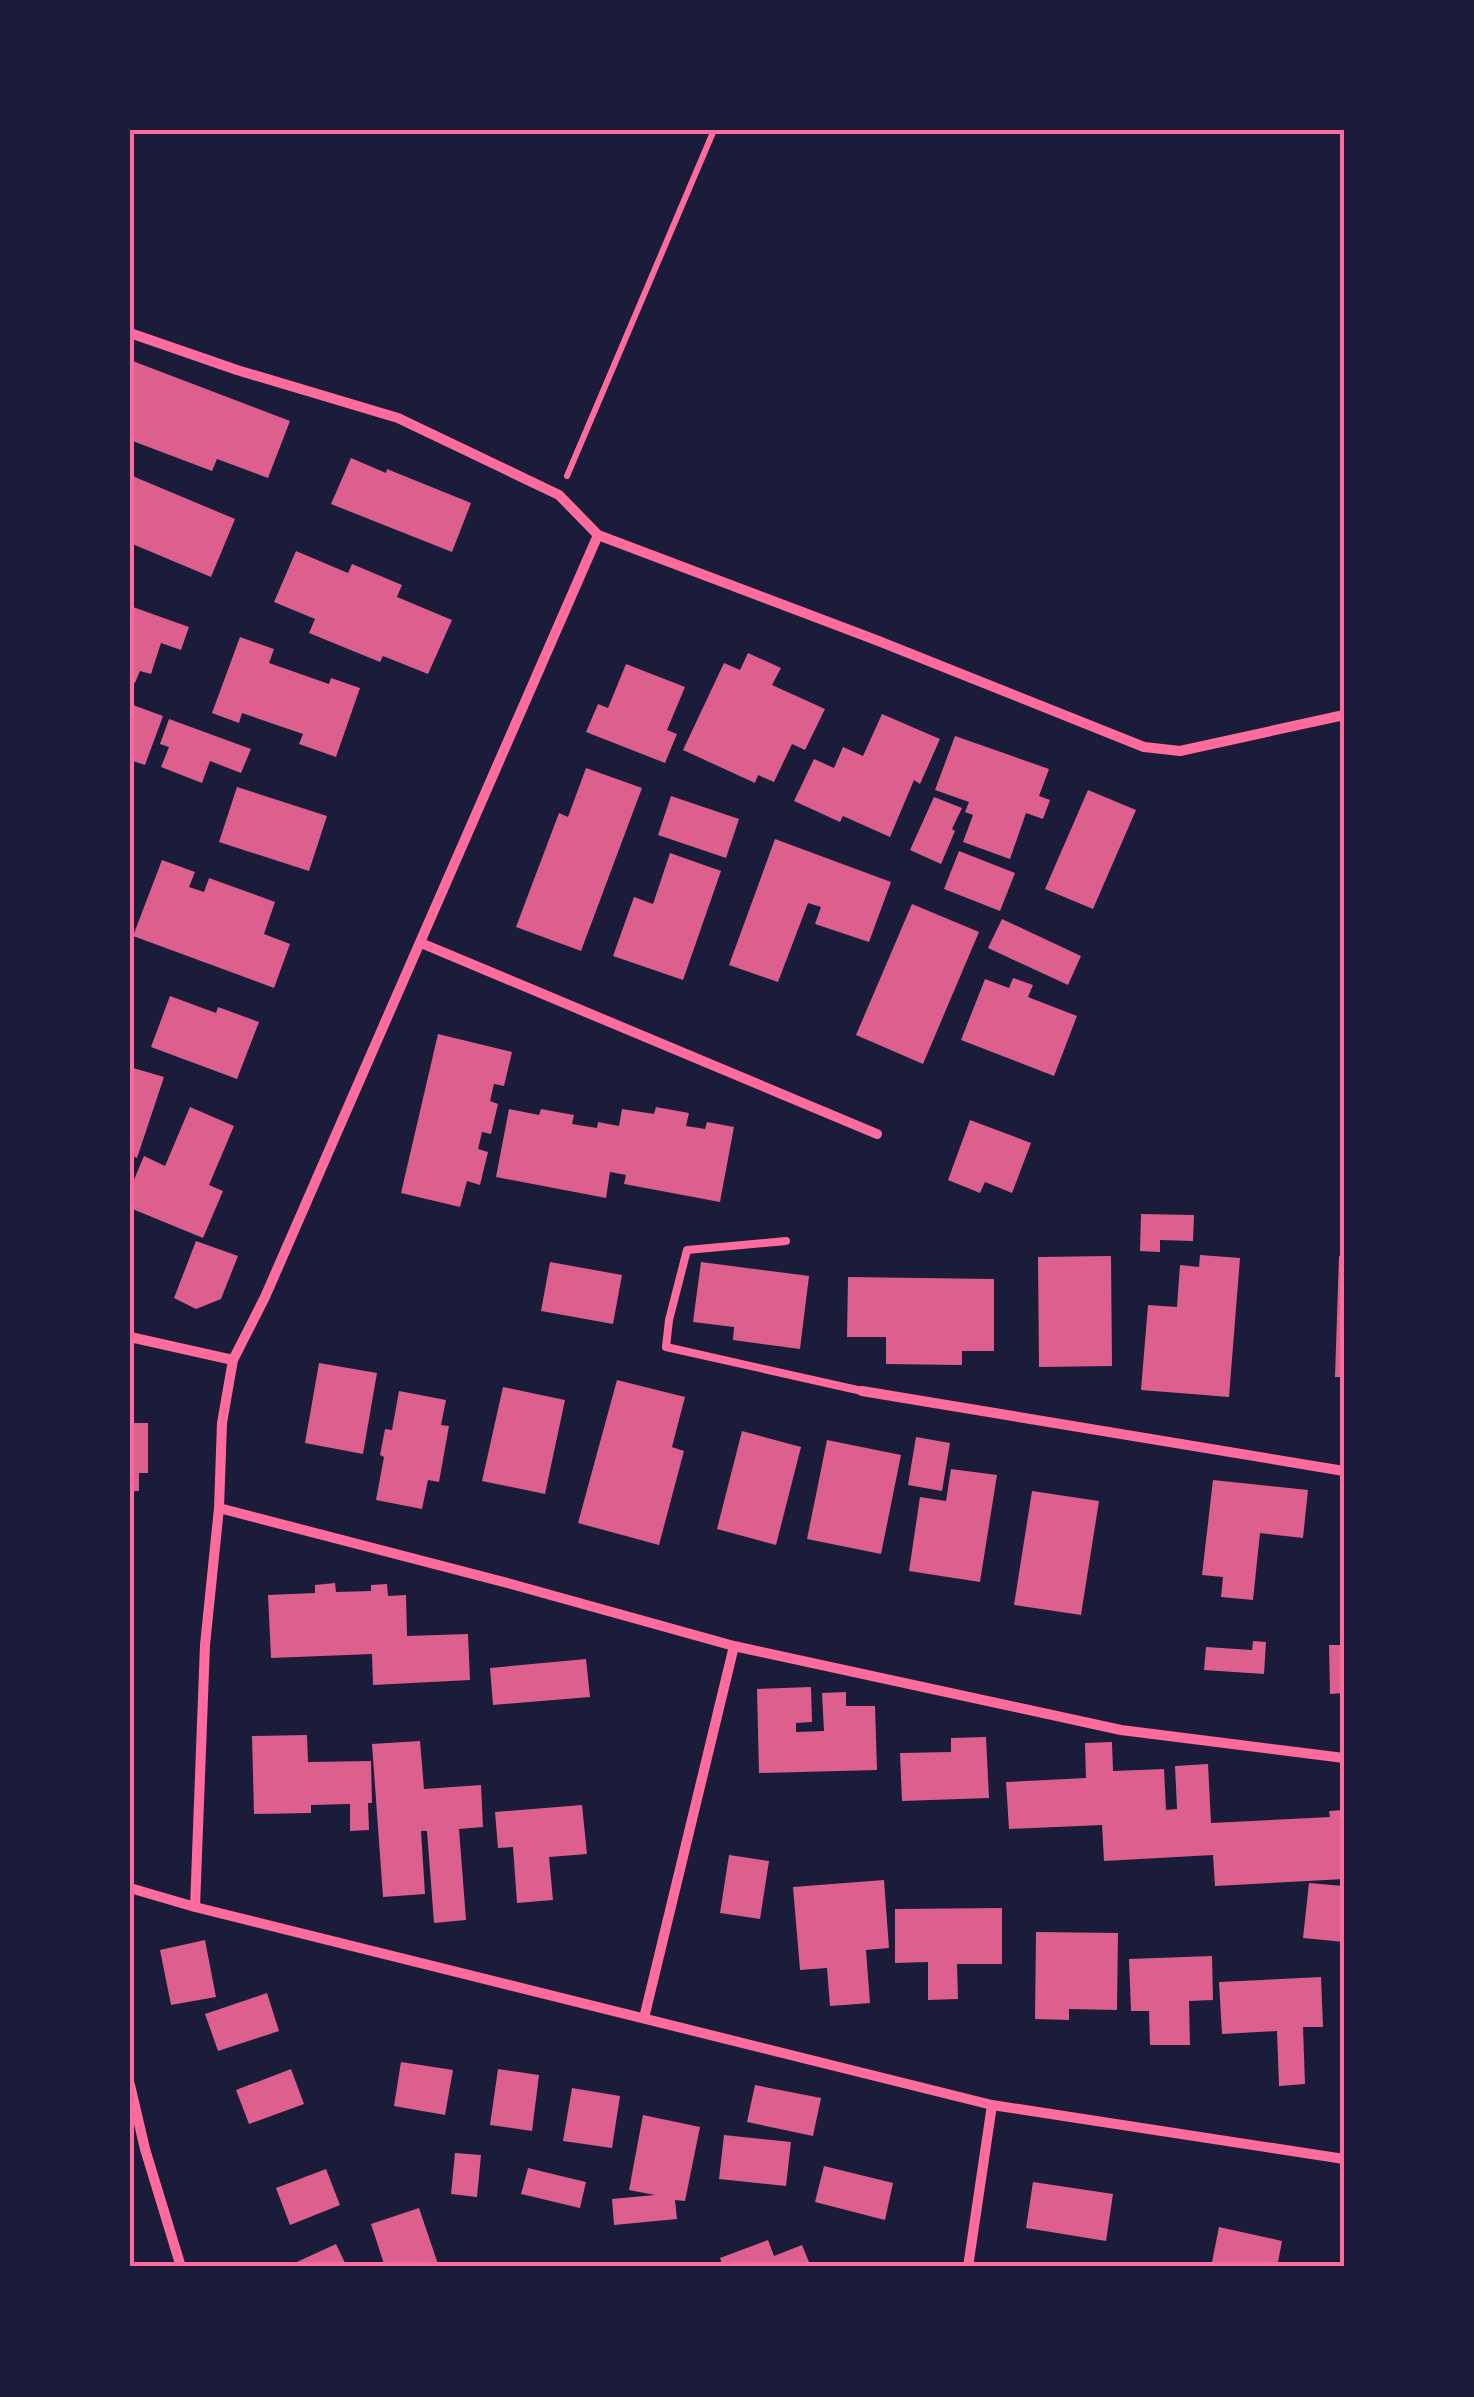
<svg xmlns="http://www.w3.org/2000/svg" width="1474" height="2397" viewBox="0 0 1474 2397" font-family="'Space Grotesk',sans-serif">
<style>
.building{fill:#dd5f8e}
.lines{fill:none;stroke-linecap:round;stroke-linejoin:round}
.path{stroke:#ff6b9d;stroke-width:6}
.service{stroke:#ff6b9d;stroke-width:8}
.minor{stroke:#ff6b9d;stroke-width:10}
.neatline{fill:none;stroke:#ff6b9d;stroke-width:4}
</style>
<rect width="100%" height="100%" fill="#1b1b3a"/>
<path class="building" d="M130 360 290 421 268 478 217 459 212 471 130 440Z
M351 458 386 473 387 469 471 503 452 552 331 504Z
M130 475 235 519 211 577 130 543Z
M296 551 348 573 352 564 402 585 397 597 452 620 428 674 383 656 380 662 309 633 315 619 274 602Z
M130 606 189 627 181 650 161 643 151 674 140 671 135 683 130 681Z
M240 637 274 649 269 663 329 684 331 678 360 688 336 757 299 744 303 734 242 713 239 723 212 713Z
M748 653 781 668 772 685 825 709 805 750 792 744 774 782 758 775 755 783 683 750 724 663 740 670Z
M626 664 685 687 667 730 677 734 665 763 586 732 598 704 608 708Z
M130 704 163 716 145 765 130 760Z
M882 714 940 739 920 784 914 780 890 837 843 816 840 822 794 801 814 759 834 768 843 747 863 756Z
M169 719 251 749 241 773 210 761 202 783 161 767 169 747 160 744Z
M955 736 1049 769 1039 796 1050 800 1043 819 1026 813 1010 859 963 842 973 815 965 812 969 802 935 790Z
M586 768 642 788 581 951 516 927 559 813 568 817Z
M237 787 327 816 309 871 219 842Z
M1088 790 1136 810 1093 909 1045 889Z
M671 796 739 819 726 858 658 835Z
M934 797 962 808 952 829 955 831 941 864 910 850Z
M775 839 891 882 869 942 815 924 821 907 808 903 778 982 729 965Z
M959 851 1015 873 1000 911 944 889Z
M670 853 721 871 683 980 613 956 634 897 653 904Z
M162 860 195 872 189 887 204 892 209 878 275 902 264 934 290 944 274 988 133 936Z
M912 904 979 932 923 1064 856 1035Z
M1002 919 1081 956 1068 985 988 948Z
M1013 978 1033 985 1028 997 1077 1016 1054 1076 961 1040 985 979 1009 988Z
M170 996 216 1013 218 1007 259 1022 237 1079 151 1047Z
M438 1034 512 1052 504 1086 494 1084 490 1101 498 1104 491 1134 482 1132 478 1149 488 1152 480 1185 467 1181 460 1207 401 1193Z
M130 1067 164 1077 137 1158 130 1155Z
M190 1107 234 1126 209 1185 223 1191 203 1238 130 1208V1189L144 1156 165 1166Z
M656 1107 689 1113 686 1126 705 1129 707 1122 734 1127 720 1202 624 1184 626 1175 610 1172 606 1198 496 1177 509 1109 539 1115 541 1109 574 1115 572 1124 597 1128 598 1122 619 1126 622 1109 654 1114Z
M970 1120 1031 1143 1012 1193 985 1182 980 1193 948 1180Z
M1141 1214 1194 1215 1193 1241 1160 1240V1252L1140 1251Z
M196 1241 238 1256 221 1299 196 1309 174 1298Z
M1200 1255 1240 1258 1229 1397 1141 1390 1148 1305 1177 1307 1180 1265 1199 1267Z
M1111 1256 1112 1366 1039 1367 1038 1257Z
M1339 1256H1344V1377H1335Z
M550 1262 622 1275 613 1324 541 1311Z
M701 1262 809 1276 800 1349 733 1340 734 1327 693 1322Z
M848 1277 994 1279V1351H962V1365L886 1364V1337H847Z
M319 1363 377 1373 363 1454 305 1443Z
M617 1380 685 1397 672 1447 684 1451 659 1545 578 1523Z
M503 1387 565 1400 545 1494 482 1481Z
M399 1391 446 1400 441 1425 449 1426 439 1482 428 1480 422 1509 376 1500 384 1457 380 1455 385 1429 392 1430Z
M130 1414H134V1423H148V1473H139V1491H130Z
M742 1431 801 1447 776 1545 717 1529Z
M916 1437 950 1443 942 1491 908 1485Z
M827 1440 901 1455 881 1554 807 1539Z
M951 1469 997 1475 980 1582 909 1571 920 1497 946 1501Z
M1213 1480 1308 1490 1303 1538 1260 1533 1253 1600 1221 1597 1223 1577 1202 1575Z
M1032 1491 1099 1501 1081 1615 1014 1605Z
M335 1583 336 1592 371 1591V1585L387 1584 388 1596 406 1595 407 1636 468 1634 470 1680 373 1685 372 1654 271 1658 268 1595 315 1593V1585Z
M1253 1641 1266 1642 1264 1674 1204 1670 1206 1647 1252 1650Z
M1329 1645H1344V1693L1330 1694Z
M586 1659 590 1697 493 1705 490 1668Z
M811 1687 812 1722 796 1723V1732L824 1731 822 1693 846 1692V1706H875L877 1770 759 1773 757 1689Z
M307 1735 308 1762 371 1761 372 1803H368L369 1830 350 1831V1804L311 1805V1813L254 1814 252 1736Z
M986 1737 989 1798 902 1801 900 1753 951 1752V1738Z
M420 1741 424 1789 481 1785 483 1827 459 1829 466 1920 434 1923 427 1831H421L425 1894 383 1897 372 1744Z
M1112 1742 1113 1771 1164 1769 1166 1810 1177 1809 1175 1766 1208 1764 1211 1823 1330 1817 1329 1811 1344 1810V1879L1215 1886 1213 1855 1104 1861 1102 1825 1009 1829 1006 1782 1086 1778 1085 1743Z
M582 1805 587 1854 549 1857 553 1900 517 1903 513 1847 498 1848 495 1812Z
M729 1855 769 1861 760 1919 720 1913Z
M884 1880 889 1948 866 1950 870 2003 830 2006 827 1968 800 1970 793 1887Z
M1309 1883 1344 1886V1942L1303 1938Z
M1002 1908V1964H957L958 1999 928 2000V1962L895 1963V1909Z
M1036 1932 1118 1933 1117 2010 1069 2009V2020L1035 2019Z
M205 1940 216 1997 171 2005 160 1950Z
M1212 1956 1213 2000 1189 2001 1190 2045H1150L1149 2011H1131L1129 1959Z
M1321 1977 1323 2027H1303L1305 2084 1279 2086 1277 2031 1222 2034 1219 1982Z
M267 1993 279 2031 218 2051 205 2014Z
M401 2062 453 2070 445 2115 394 2106Z
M291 2069 304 2104 249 2124 236 2090Z
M498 2069 539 2075 532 2131 490 2125Z
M755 2085 821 2098 813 2136 747 2122Z
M572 2088 620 2096 612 2148 563 2141Z
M643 2115 700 2127 685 2201 675 2200 677 2219 614 2225 612 2199 655 2195 629 2190Z
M724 2135 791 2142 786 2186 719 2179Z
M455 2153 481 2155 477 2197 451 2194Z
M824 2166 893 2183 885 2220 815 2202Z
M528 2168 586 2182 580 2208 521 2194Z
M326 2169 340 2205 290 2225 276 2188Z
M1033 2182 1113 2194 1106 2241 1026 2228Z
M419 2208 439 2267H385L371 2224Z
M1219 2227 1282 2241 1277 2267H1211Z
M768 2240 774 2256 802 2245 811 2267H723L720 2258Z
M336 2244 347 2267H286Z"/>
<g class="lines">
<path class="path" d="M567 476 714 130"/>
<path class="service" d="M786 1241 687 1250 669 1320 666 1347 862 1391"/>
<path class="minor" d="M130 333 237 370 398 418 559 495 598 535 876 640 1144 747 1180 751 1344 715
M421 943 877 1134
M130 1337 233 1360
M862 1391 1344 1471
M219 1508 511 1584 734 1646 1121 1730 1344 1758
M130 1888 195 1907 992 2105 1344 2159
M195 1907 205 1645 219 1508 222 1423 233 1360 265 1297 598 535
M644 2018 734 1646
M130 2085 145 2149 181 2267
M968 2267 992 2105"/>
</g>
<rect width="1474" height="2397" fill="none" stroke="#1b1b3a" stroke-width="265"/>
<rect x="132" y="132" width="1210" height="2132" class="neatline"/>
</svg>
